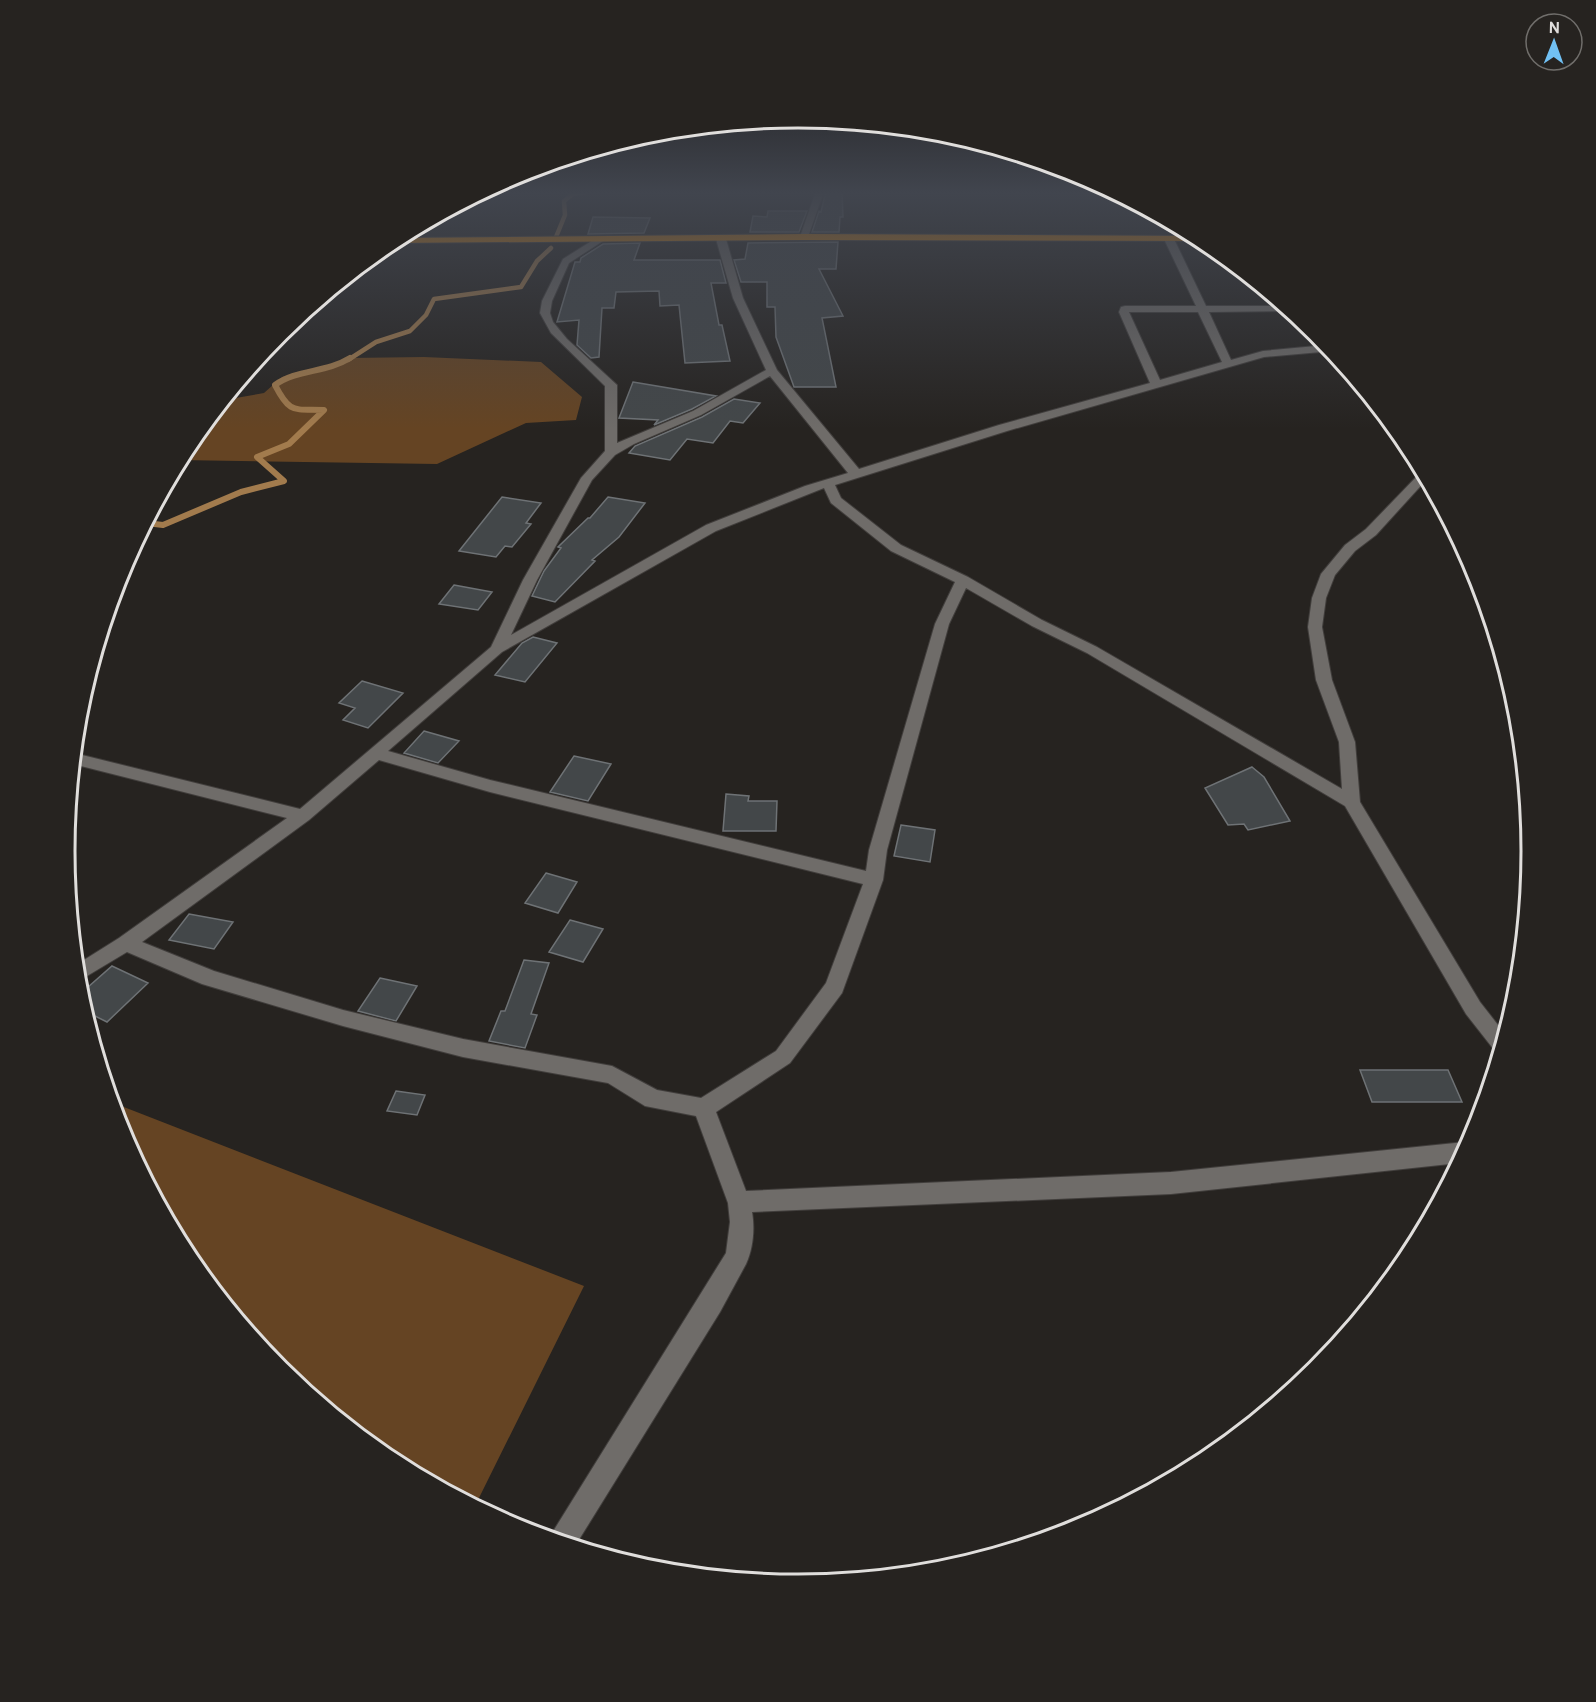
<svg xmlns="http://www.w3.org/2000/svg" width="1596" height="1702" viewBox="0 0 1596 1702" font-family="Overpass,sans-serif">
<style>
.green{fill:#654423}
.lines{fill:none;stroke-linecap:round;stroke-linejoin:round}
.stream-far1{stroke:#a27b4d;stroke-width:4.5}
.stream{stroke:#a27b4d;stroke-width:6}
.building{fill:#434749;stroke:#6e7275;stroke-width:1.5}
.minor-casing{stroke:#413e3c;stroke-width:2}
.highway-casing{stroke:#413e3c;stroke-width:2}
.minor{fill:#6f6c69;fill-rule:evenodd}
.highway{fill:#eb8b08;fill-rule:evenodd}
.rim{fill:none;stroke:#e0dedc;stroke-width:3}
</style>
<rect width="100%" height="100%" fill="#262320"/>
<path class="green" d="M424 357 541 362 582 397 576 420 526 423 437 464 179 460 188 443 226 398 230 399 264 393 282 377 323 367 348 358Z
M111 1102 584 1286 475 1506 390 1461 279 1369 188 1258 120 1131Z"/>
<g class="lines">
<path class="stream-far1" d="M556 237 565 215 564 201 573 194 592 191
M348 360 376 342 410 331 426 315 434 299 521 287 537 261 551 248"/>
<path class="stream" d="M146 523 163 525 241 492 284 481 257 457 289 444 324 410C293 409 290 414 275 385 297 369 326 373 350 358"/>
</g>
<path class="building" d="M826 191H842L843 217H840L839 232H812L819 211 821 212Z
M768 211H807L799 232H750L753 216 767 217Z
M593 217 650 218 644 233 588 234Z
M838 242 836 269H819L843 316 822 318 836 387H794L776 337 775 307H767V282H741L734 260 745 259 748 243Z
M640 243 634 260H720L726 283H711L719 325H722L730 361 685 363 679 305 660 306 659 291 616 292 614 308H602L599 357 591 358 577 345 579 320 557 322 575 262H580L581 258 603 244Z
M633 382 716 396 692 409 654 425 658 420 619 418Z
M734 399 760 403 743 423 730 421 713 443 687 439 670 460 629 453 635 446 702 417Z
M502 497 541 503 526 523 531 524 512 547 505 546 496 557 459 551Z
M608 497 645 503 619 537 592 560 595 561 555 602 532 596 544 571 561 548 558 547 588 518H590Z
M454 585 492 592 478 610 439 604Z
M533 637 557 643 525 682 495 675 522 643Z
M362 681 403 693 368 728 343 720 355 708 339 703Z
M424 731 459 741 438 763 404 753Z
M574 756 611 764 588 801 550 792Z
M1252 767 1264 777 1290 821 1248 830 1244 824 1228 825 1205 788Z
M726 794 749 796 748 801H777L776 831H723Z
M901 825 935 830 930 862 894 856Z
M546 873 577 882 558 913 525 903Z
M189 914 233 922 214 949 169 940Z
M570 920 603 929 583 962 549 952Z
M524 960 549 963 531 1014 537 1015 525 1048 489 1041 501 1011H505Z
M112 966 148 983 107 1022 83 1010 79 995Z
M380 978 417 986 396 1021 358 1011Z
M1360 1070H1448L1462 1102H1372Z
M396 1091 425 1095 417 1115 387 1111Z"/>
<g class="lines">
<g class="minor-casing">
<path id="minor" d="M816 191H824L808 237 801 239 800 237Z
M1169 236 1174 239 1206 306H1285L1291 311 1209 312 1231 360 1263 351 1327 345 1332 351 1264 357 1007 431 835 485 841 498 901 545 968 577 1042 620 1097 647 1342 789 1339 742 1316 680 1308 627 1312 598 1321 574 1345 545 1366 529 1422 471 1427 479 1376 535 1355 551 1335 575 1326 598 1322 627 1332 680 1355 742 1360 802 1480 1002 1505 1034 1500 1053 1495 1051 1466 1014 1345 806 1087 653 1032 626 966 588 949 624 887 850 883 880 842 993 790 1063 716 1112 746 1191 1171 1172 1465 1142 1469 1143 1459 1163 1171 1194 752 1212C755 1229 753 1249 746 1264L720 1312 575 1546 549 1538 726 1253 730 1222 728 1203 696 1116 645 1106 608 1083 463 1057 343 1026 202 984 127 952 77 982 76 965 119 938 287 818 73 764 74 753 300 809 491 647 523 580 581 478 605 451V386L551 333 540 313 542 301 563 259 598 237 606 239 569 263 552 301 550 313 553 322 567 339 617 385V443L693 411 766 370 733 298 716 239 721 236 726 239 743 298 777 370 859 469 999 425 1150 383 1119 312 1121 307 1125 306H1196L1164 239ZM1129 312H1198L1222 362 1160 380ZM770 376 848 473 805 486 706 525 511 635 537 580 592 480 615 455 634 444 701 415ZM824 488 831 503 891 551 955 582 935 624 869 850 866 871 490 780 388 751 502 652 716 531ZM379 760 490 792 863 884 826 983 776 1051 701 1098 657 1090 612 1066 463 1039 343 1010 214 971 142 942 309 820Z"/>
</g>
<g class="highway-casing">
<path id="highway" d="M804 234 1196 236 1205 241 804 240 388 243 396 238Z"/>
</g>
<use href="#minor" class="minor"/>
<use href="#highway" class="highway"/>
</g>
<linearGradient id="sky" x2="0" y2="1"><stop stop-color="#151312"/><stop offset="0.45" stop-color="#41454e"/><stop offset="1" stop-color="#41454e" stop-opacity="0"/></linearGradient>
<rect width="1596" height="429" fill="url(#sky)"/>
<path d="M0 0H1596V1702H0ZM75 851a723 723 0 1 1 1446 0a723 723 0 1 1-1446 0Z" fill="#262320" fill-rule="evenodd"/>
<path class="rim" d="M75 851a723 723 0 1 1 1446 0a723 723 0 1 1-1446 0Z"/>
<g transform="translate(1554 42) rotate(1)"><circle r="28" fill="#262320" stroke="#706e6b" stroke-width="1.5"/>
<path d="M0-4.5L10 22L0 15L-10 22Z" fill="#71c1f4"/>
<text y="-9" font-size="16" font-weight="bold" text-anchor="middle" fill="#e0dedc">N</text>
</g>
</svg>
